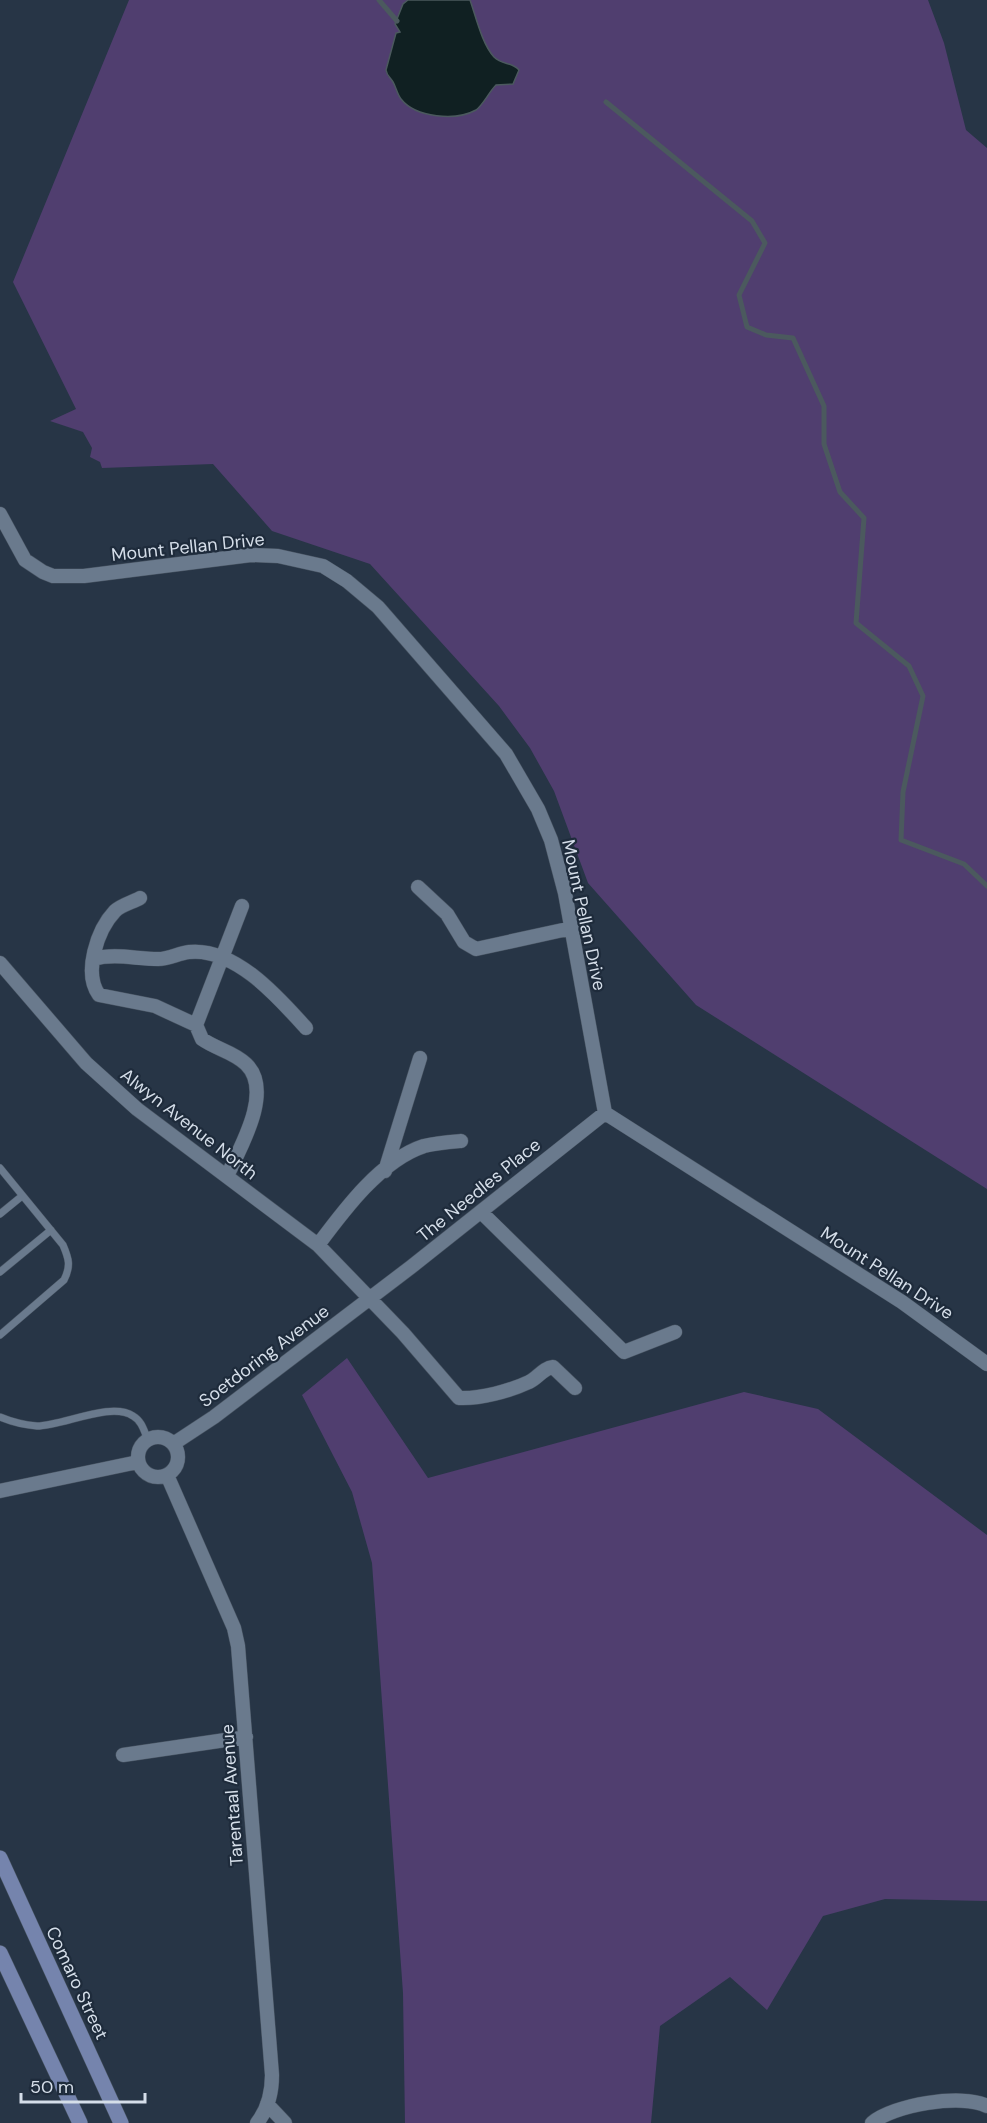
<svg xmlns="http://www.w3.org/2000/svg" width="987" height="2123" viewBox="0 0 987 2123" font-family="'DM Sans',sans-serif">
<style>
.green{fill:#503e6f}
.water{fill:#102022;stroke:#4b595e;stroke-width:1.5}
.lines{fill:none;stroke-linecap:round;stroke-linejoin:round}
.stream{stroke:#4b595e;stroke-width:5}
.lane-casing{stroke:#475361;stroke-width:8}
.street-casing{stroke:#475361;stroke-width:15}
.secondary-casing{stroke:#475361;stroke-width:16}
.lane{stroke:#6a7a8d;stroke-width:7}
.street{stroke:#6a7a8d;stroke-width:14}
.secondary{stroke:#7584ad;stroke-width:15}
.labels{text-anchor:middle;stroke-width:4.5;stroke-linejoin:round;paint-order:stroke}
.street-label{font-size:18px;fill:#d5dee9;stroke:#1e2b3b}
</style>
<rect width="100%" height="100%" fill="#273546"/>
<path class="green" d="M129 0H928L944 43 966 130 987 148V1189L696 1005 588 883 554 791 530 748 499 706 370 564 272 531 213 464 102 468 100 462 90 457 92 448 83 432 50 421 76 409 13 282Z
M347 1358 428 1478 744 1392 818 1409 987 1535V1901L885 1899 823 1916 767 2010 730 1977 660 2026 651 2123H405L403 1993 372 1563 352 1492 302 1395Z"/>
<path class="water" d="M408 0H470C476 17 482 44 494 57 502 65 512 62 519 70L513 84 496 85C489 92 483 105 476 110 456 121 416 118 401 99 397 94 396 87 393 82 390 77 387 76 386 70L396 33 400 32 395 24 403 4Z"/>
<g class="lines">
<path class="stream" d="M379 0 397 21
M606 102 752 221 765 243 739 295 747 327 766 335 793 338 824 406V444L840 492 864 518 856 623 909 666 923 696 903 792 901 840 964 864 987 886"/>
<g class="lane-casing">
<path id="lane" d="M0 1168 63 1245C69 1259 71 1266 64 1280L0 1335
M0 1214 22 1196
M0 1272 51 1230
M0 1417C12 1422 24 1425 37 1426 63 1426 111 1401 133 1416 142 1421 144 1431 148 1440"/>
</g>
<g class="street-casing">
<path id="street" d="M0 514 25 560 43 572 53 576H84L251 555 278 556 323 566 347 581 378 607 506 754 538 809 551 840 565 893 605 1113 902 1302 987 1364
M418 887 447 914 464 942 476 949 572 928
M140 898C133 902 121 905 115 911 97 930 83 973 99 995L155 1006 196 1025
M93 959C115 953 136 959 158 959 169 959 179 953 189 952 235 947 279 998 306 1028
M0 963 86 1063 137 1109 318 1245 403 1333 459 1398C480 1399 510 1391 529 1382 538 1378 543 1368 553 1367L575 1388
M385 1171 420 1058
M227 1176C240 1148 274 1091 246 1064 234 1052 216 1049 202 1039L196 1025 242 906
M481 1212 624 1352 675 1332
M318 1245C344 1210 381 1160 424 1146 436 1143 449 1142 461 1141
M138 1457a20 20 0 1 1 40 0a20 20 0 1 1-40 0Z
M173 1444 214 1417 411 1267 605 1113
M167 1475 234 1628 238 1646 272 2075C272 2093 268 2109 257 2123
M0 1491 138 1462
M123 1755 246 1737
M267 2104 285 2123
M872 2123C893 2105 962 2093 987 2106"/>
</g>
<g class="secondary-casing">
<path id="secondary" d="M0 1858 121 2123
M0 1953 80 2123"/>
</g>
<use href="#lane" class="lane"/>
<use href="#street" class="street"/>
<use href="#secondary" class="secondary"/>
</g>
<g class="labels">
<g class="street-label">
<text transform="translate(188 547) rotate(-6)" y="6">Mount Pellan Drive</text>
<text transform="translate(584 915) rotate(78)" y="6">Mount Pellan Drive</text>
<text transform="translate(189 1124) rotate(38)" y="6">Alwyn Avenue North</text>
<text transform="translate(479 1190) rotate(-39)" y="6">The Needles Place</text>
<text transform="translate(887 1273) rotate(33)" y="6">Mount Pellan Drive</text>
<text transform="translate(264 1356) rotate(-37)" y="6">Soetdoring Avenue</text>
<text transform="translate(232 1795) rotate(-94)" y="6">Tarentaal Avenue</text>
<text transform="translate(77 1983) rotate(65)" y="6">Comaro Street</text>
</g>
</g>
<path d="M21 2093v9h124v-9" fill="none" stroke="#d5dee9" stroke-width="3"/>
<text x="30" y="2093" font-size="18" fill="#d5dee9" stroke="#1e2b3b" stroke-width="4.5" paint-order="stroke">50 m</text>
</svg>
